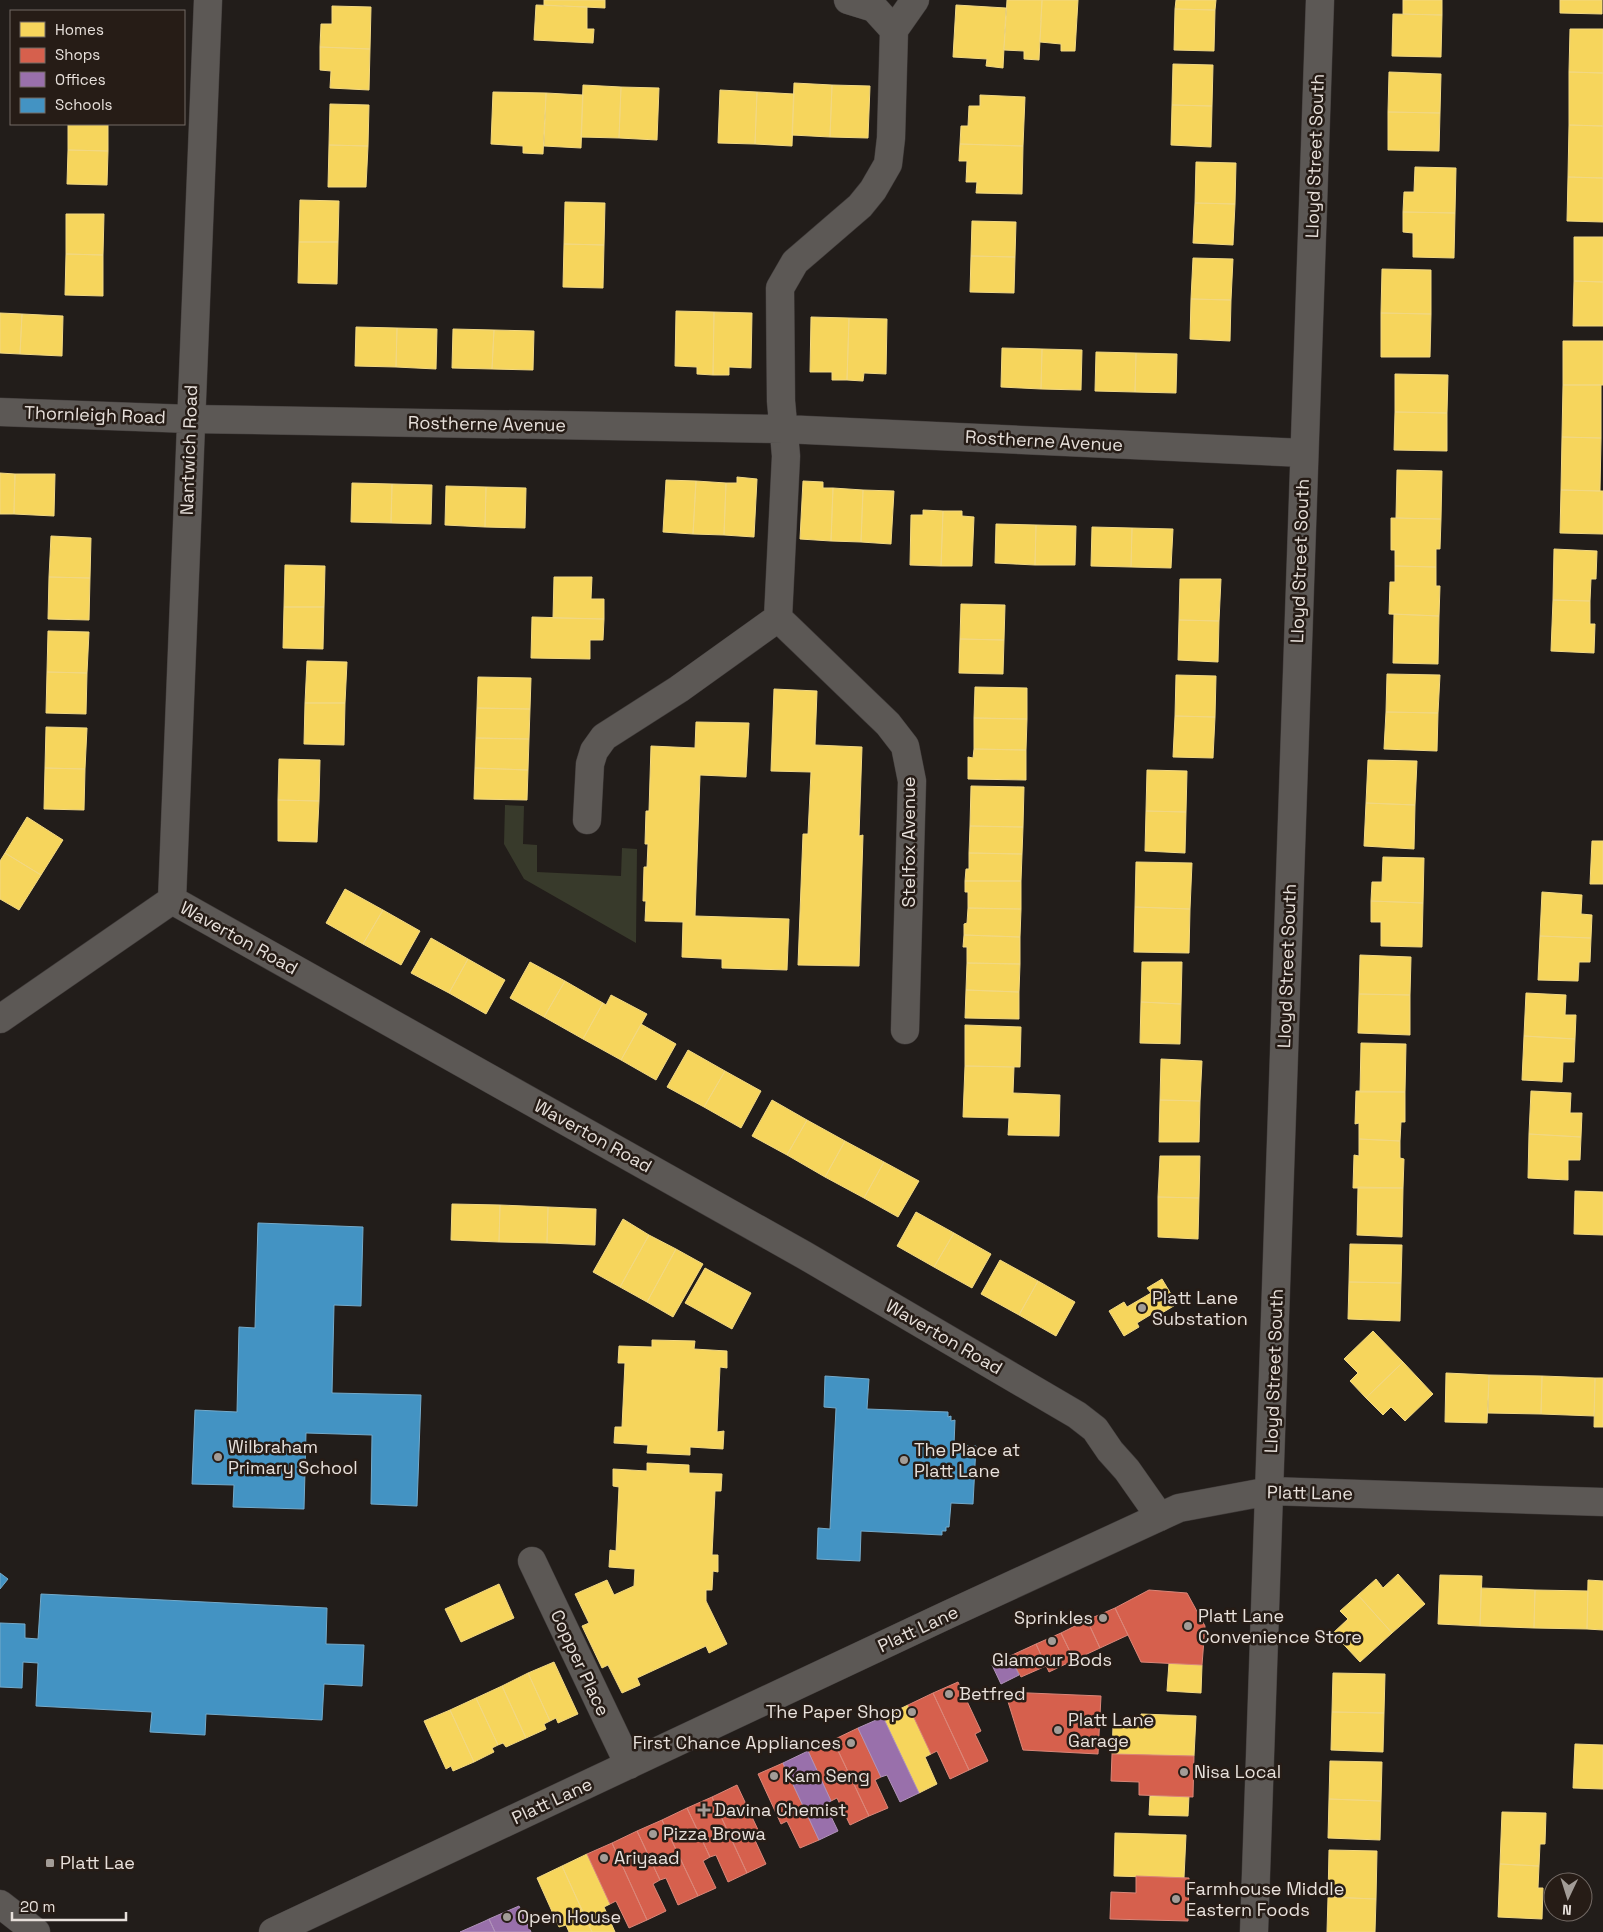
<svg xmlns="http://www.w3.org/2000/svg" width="1603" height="1932" viewBox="0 0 1603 1932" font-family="'Space Grotesk',sans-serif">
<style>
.green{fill:#383a2b}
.homes{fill:#f6d55c;stroke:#f2d882}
.shops{fill:#d6604d;stroke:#db8678}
.offices{fill:#9970ab;stroke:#b092b9}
.schools{fill:#4393c3;stroke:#74aaca}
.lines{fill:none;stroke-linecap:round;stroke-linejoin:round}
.minor-casing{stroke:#3f3a39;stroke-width:29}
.minor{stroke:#5c5855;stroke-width:28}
.poi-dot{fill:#a29c97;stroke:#261c16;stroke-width:2}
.labels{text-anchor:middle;stroke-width:5;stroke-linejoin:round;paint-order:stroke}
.street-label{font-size:18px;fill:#e7e0db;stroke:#261c16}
.poi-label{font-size:18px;fill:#e7e0db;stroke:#261c16;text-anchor:start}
</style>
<rect width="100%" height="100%" fill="#221d1a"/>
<path class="green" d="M505 805 524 806 523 844 537 845V872L621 876 622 848 637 849 636 943 524 879 504 844Z"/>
<path class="homes" d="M544 0H605V8L544 5Z
M1007 0H1042L1039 60 1024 59V51L1004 50Z
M1042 0H1078L1075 51H1061V44L1040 42Z
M1176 0H1216L1215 10 1175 9Z
M1403 0H1442V15L1403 14Z
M1560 0H1602V14L1560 13Z
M536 5 587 7V29H594L593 43 534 40Z
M956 5 1006 8 1003 68 986 66 987 59 953 57Z
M332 6 371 7 370 49 320 47 321 24H332Z
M1175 9 1215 10 1214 51 1174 50Z
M1393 14 1442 15 1441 57 1392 56Z
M1570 29H1603V73L1569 72Z
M320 47 370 49 369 90 330 88 331 71 320 70Z
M1173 64 1213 65 1212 106 1172 105Z
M1389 72 1441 74 1440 113 1388 112Z
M1569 72 1603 73V126L1569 125Z
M794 83 832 85 830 137 792 135Z
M583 85 621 87 619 138 581 137Z
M832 85 870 86 868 138 830 137Z
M621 87 659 88 657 140 619 138Z
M720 90 757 92 755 144 718 143Z
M493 92 546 93 543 154 523 153V146L491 144Z
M757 92 794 94 792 146 755 144Z
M546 93 583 95 581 148 544 146Z
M980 95 1025 97 1023 146 960 144 961 126H968L969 106H980Z
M330 104 369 105 368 146 329 145Z
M1172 105 1212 106 1211 147 1171 145Z
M1388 112 1440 113 1439 151 1388 150Z
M68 124H108V151L68 150Z
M1569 125 1603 126V178L1568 177Z
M960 144 1023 146 1022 194 976 193 977 182H966L967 161H959Z
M329 145 368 146 366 187H328Z
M68 150 108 151 107 185 67 184Z
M1196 162 1236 163 1235 204 1195 203Z
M1415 167 1456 168 1455 213 1403 212 1404 192H1414Z
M1568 177 1603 178V222L1567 221Z
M300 200 339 201 338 242H299Z
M565 202 605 203 604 245 564 244Z
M1195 203 1235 204 1233 245 1193 243Z
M1403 212 1455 213 1454 258 1413 257V233L1403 232Z
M66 214H104L103 255 66 254Z
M972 221 1016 222 1015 257 971 256Z
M1574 237H1603V282L1574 281Z
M299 242H338L337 284 298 283Z
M564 244 604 245 603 288 563 287Z
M66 254 103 255V296L65 295Z
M971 256 1015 257 1014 293 970 292Z
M1193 258 1233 259 1231 300 1191 299Z
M1382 269 1431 270V314L1381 313Z
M1574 281 1603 282V326H1573Z
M1191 299 1231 300 1230 341 1190 339Z
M676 311 714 312 713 375 697 374V367L675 366Z
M714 312 752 313 751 368 729 367V375H713Z
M0 313 22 314 20 354 0 353Z
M1381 313 1431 314 1430 357H1381Z
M22 314 63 316 62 356 20 354Z
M811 317 849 318 847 380H832V372H810Z
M849 318 887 319 886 374 864 373 863 381 847 380Z
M356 327 397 328 396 367 355 366Z
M397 328 437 329 436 369 396 367Z
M453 329 494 330 492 369 452 368Z
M494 330 534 331 533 370 492 369Z
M1563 341H1603V385H1563Z
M1002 348 1042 349 1041 389 1001 387Z
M1042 349 1082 350 1081 390 1041 389Z
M1096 352 1136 353 1135 392 1095 391Z
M1136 353 1177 354 1176 393 1135 392Z
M1395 374 1448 375 1447 413 1395 412Z
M1563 385H1601V438L1562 437Z
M1395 412 1447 413V451L1394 450Z
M1562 437 1601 438 1600 491 1561 490Z
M1397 470 1442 471 1441 519 1396 518Z
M0 473 15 474 14 514H0Z
M15 474H55L54 516 14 514Z
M737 477 757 479 754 537 724 535 726 483H737Z
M666 480 696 481 693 534 663 532Z
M696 481 726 483 724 535 693 534Z
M803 481 823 482V488H833L831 541 800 539Z
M352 483 392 484 391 523 351 522Z
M392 484 432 485 431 524 391 523Z
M446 486 486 487 485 527 445 525Z
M486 487 526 488 525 528 485 527Z
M833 488 863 490 861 542 831 541Z
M863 490 894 491 891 544 861 542Z
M1561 490 1603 491V534L1560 533Z
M923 510 943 511 941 566 910 565 911 515H923Z
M943 511H962V516L974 517 972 566H941Z
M1391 518 1441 519 1440 549H1436V567L1395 566V550H1391Z
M996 524 1036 525 1035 565 995 563Z
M1036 525 1076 526 1075 565H1035Z
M1092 527 1132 528 1131 567 1091 566Z
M1132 528 1173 529 1171 568 1131 567Z
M51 536 91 538 90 578 49 577Z
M1554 549 1597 551 1596 579H1591L1590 601 1553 600Z
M285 565 325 566 324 607H284Z
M1395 566 1436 567V586H1440L1439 616 1389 614 1390 582H1395Z
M49 577 90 578 89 620 48 619Z
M554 577H592L591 599H604V619L553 618Z
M1180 579H1221L1219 621 1179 620Z
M1553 600 1590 601V624H1595L1594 653 1551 651Z
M961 604 1005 605 1004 640 960 639Z
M284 607H324L323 649 283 648Z
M1394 614 1439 616 1438 664 1393 663Z
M532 617 604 619 603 640H590V659L531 658Z
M1179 620 1219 621 1218 662 1178 660Z
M48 631 89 632 87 673 47 672Z
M960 639 1004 640 1003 674 959 673Z
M307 661 347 662 345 703H305Z
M47 672 87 673 86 714 46 713Z
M1387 674 1440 675 1438 713 1386 712Z
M1176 675 1216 676 1215 717 1175 716Z
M478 677 531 678 530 709 477 708Z
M975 687 1027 688V719L974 718Z
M774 689 817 691 815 745 862 747 859 836 863 835 859 966 798 965 803 834H808L811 772 771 771Z
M305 703H345L344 745 304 744Z
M477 708 530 709 529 739 476 738Z
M1386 712 1438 713 1437 751 1384 749Z
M1175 716 1215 717 1213 758 1173 757Z
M974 718 1027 719 1026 750 974 749Z
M696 722 749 723 746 777 700 775 695 916 789 919 787 970 722 968V959L682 957 683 922 645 921 646 901H643L644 867H647L648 844H645L646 811H649L651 746 695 748Z
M46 727 87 728 85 769 45 768Z
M476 738 529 739 528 770 475 768Z
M974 749 1026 750V780L968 779V757L973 758Z
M279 759 320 760 319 801 278 800Z
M1368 760 1417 761 1415 805 1366 803Z
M45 768 85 769 84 810 44 809Z
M475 768 528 770 527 800 474 799Z
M1147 770 1187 771 1186 812 1146 811Z
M971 786 1024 787 1023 827 970 826Z
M278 800 319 801 317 842 278 841Z
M1366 803 1415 805 1414 849 1364 846Z
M1146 811 1186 812 1185 853 1145 851Z
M27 817 63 840 41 875 5 853Z
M970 826 1023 827 1022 854 969 853Z
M1592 841H1603V884H1590Z
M5 853 41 875 19 910 0 899V861Z
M969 853 1022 854 1021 881H965L966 869H969Z
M1383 857 1424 858 1423 903 1371 901 1372 882H1382Z
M1136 862 1192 863 1190 909 1135 907Z
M965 881H1021V909L968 908V892H965Z
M345 889 383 910 363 944 326 923Z
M1542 892 1582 895 1581 914 1592 915 1591 938 1540 936Z
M1371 901 1423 903 1422 947 1381 946V922H1371Z
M1135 907 1190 909 1189 953 1134 952Z
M968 908 1021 909 1020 937 964 935V924L967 923Z
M383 910 420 931 401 965 363 944Z
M964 935 1020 937V964L967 963V947H963Z
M1540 936 1591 938 1590 962H1579L1578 981 1538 980Z
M431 938 468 959 449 993 411 973Z
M1360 955 1411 957 1410 995 1359 994Z
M468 959 505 980 486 1014 449 993Z
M530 962 565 981 544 1017 510 998Z
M1142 962H1182L1181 1004 1141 1002Z
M967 963 1020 964 1019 992 966 990Z
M565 981 603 1003 583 1039 544 1017Z
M966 990 1019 992V1019L965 1018Z
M1526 993 1566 995 1565 1015H1576L1575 1039 1524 1036Z
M1359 994 1410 995V1035L1358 1033Z
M611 995 647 1014 621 1060 583 1039 603 1003 606 1005Z
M1141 1002 1181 1004 1180 1044 1140 1043Z
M641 1024 676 1044 656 1080 621 1060Z
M965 1025 1021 1027 1020 1067 965 1066Z
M1524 1036 1575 1039 1574 1062H1563L1562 1082 1522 1080Z
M1361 1043 1406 1044 1405 1092H1360Z
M688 1050 725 1071 704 1107 667 1087Z
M1161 1059 1202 1061 1200 1101 1160 1100Z
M965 1066 1014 1067 1013 1093 1060 1095 1059 1136 1008 1135 1009 1118 963 1117Z
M725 1071 761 1091 741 1128 704 1107Z
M1356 1091 1405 1092V1122H1401L1400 1141 1359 1139V1123L1355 1124Z
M1531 1091 1571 1093 1570 1113H1582L1581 1137 1529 1134Z
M772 1100 807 1120 787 1155 752 1136Z
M1160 1100 1200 1101 1199 1142H1159Z
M807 1120 845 1141 825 1177 787 1155Z
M1529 1134 1581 1137 1580 1160H1568V1180L1528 1178Z
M1359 1139 1400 1141V1158L1404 1159 1403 1188H1353L1354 1155 1359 1156Z
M845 1141 884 1162 864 1198 825 1177Z
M1160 1156H1200L1199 1198 1158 1197Z
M884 1162 919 1181 898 1217 864 1198Z
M1358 1187 1403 1188 1402 1237 1357 1235Z
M1575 1191 1603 1192V1235L1574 1234Z
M1158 1197 1199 1198 1198 1239 1158 1237Z
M452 1204 500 1205 499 1242 451 1240Z
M500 1205 548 1207 547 1243 499 1242Z
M548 1207 596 1209 595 1245 547 1243Z
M916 1212 954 1233 934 1267 897 1246Z
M623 1219 649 1235 620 1287 593 1272Z
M954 1233 991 1254 972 1288 934 1267Z
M649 1235 676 1249 647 1302 620 1287Z
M1350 1244 1402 1245 1401 1283 1349 1282Z
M676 1249 703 1264 673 1317 647 1302Z
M1000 1260 1038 1281 1019 1315 981 1294Z
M705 1268 751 1293 732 1329 685 1303Z
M1162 1279 1177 1304 1162 1313 1160 1309 1137 1323 1139 1327 1124 1336 1109 1311 1124 1302 1127 1307 1151 1293 1147 1288Z
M1038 1281 1075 1302 1056 1336 1019 1315Z
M1349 1282 1401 1283 1400 1321 1348 1319Z
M1373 1331 1403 1362 1366 1398 1350 1381 1358 1373 1344 1359Z
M652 1340 695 1341 694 1349 727 1351V1368L720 1367 717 1432 724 1431 723 1449 690 1447V1455L647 1453 648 1445 614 1443 615 1427H622L625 1363H618L619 1346 652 1347Z
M1403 1362 1433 1394 1405 1421 1391 1407 1383 1415 1366 1398Z
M1446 1373 1489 1375 1487 1423 1445 1422Z
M1489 1375 1542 1376 1541 1414 1488 1413Z
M1542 1376 1595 1378 1594 1416 1541 1414Z
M1595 1378H1603V1427H1594Z
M647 1463 689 1465V1473L722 1474 721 1491H715L712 1555H718V1572L713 1571 712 1590H706V1601L727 1644 709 1653 706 1646 637 1678 640 1685 622 1693 608 1665 602 1668 582 1626 589 1623 575 1594 607 1580 614 1595 634 1586 635 1569 609 1567 610 1550 616 1551 619 1487 613 1486V1469L647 1471Z
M1398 1574 1425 1604 1392 1633 1358 1595 1376 1579 1383 1588Z
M1440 1575 1482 1576 1480 1626 1438 1624Z
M1588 1580 1603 1581V1630L1587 1629Z
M499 1584 514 1618 461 1642 445 1609Z
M1481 1588 1535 1590 1534 1628 1480 1626Z
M1535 1590 1588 1591 1587 1629 1534 1628Z
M1358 1595 1392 1633 1360 1662 1333 1633 1348 1619 1340 1611Z
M554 1662 578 1714 558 1723 556 1718 550 1721 528 1673Z
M1169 1663 1202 1665 1201 1693 1167 1691Z
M528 1673 550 1721 544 1724 546 1729 526 1738 502 1686Z
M1333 1673 1385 1674 1384 1713 1332 1712Z
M502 1686 526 1738 506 1747 503 1743 498 1745 476 1698Z
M476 1698 498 1745 492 1748 494 1752 474 1762 450 1710Z
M908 1705 931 1754 925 1757 937 1784 919 1793 883 1717Z
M450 1710 474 1762 453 1771 451 1766 446 1769 424 1721Z
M1332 1712 1384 1713 1383 1752 1331 1750Z
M1141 1714 1196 1716 1194 1756 1112 1754 1113 1726H1141Z
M1575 1744 1603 1745V1789L1573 1788Z
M1330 1761 1382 1762 1381 1801 1329 1799Z
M1150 1796H1189L1188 1816 1149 1815Z
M1329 1799 1381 1801 1380 1840 1328 1838Z
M1502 1812 1546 1813 1545 1844H1540L1539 1866 1500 1864Z
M1115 1833 1186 1835 1184 1878 1114 1876Z
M1329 1850 1377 1851 1376 1899 1328 1897Z
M587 1854 610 1904 604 1907 615 1932H592L562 1866Z
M1500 1864 1539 1866 1538 1888H1543L1542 1919 1498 1917Z
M562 1866 592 1932H569L566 1925 559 1927 537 1878Z
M1328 1897 1376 1899 1375 1932H1327Z"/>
<path class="shops" d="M1149 1590 1187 1593 1205 1626 1202 1665 1141 1662 1115 1608Z
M1115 1608 1128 1635 1100 1648 1087 1620Z
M1087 1620 1100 1648 1074 1660 1061 1633Z
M1061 1633 1074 1660 1049 1672 1036 1644Z
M1036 1644 1046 1666 1021 1677 1010 1656Z
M958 1682 981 1731 975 1734 988 1761 969 1770 933 1693Z
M1005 1692 1101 1696 1098 1754 1023 1750Z
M933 1693 969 1770 950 1779 937 1751 931 1754 908 1705Z
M858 1728 881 1777 875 1780 888 1808 869 1816 833 1740Z
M833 1740 869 1816 850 1825 837 1798 831 1801 808 1751Z
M1112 1754 1194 1756 1193 1797 1139 1795V1782L1111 1781Z
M783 1763 819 1840 800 1848 787 1821 781 1824 758 1774Z
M737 1785 760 1834 754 1838 766 1864 747 1873 712 1797Z
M712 1797 747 1873 728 1882 716 1855 710 1857 687 1808Z
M687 1808 710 1857 703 1861 716 1888 698 1896 662 1820Z
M662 1820 698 1896 678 1905 666 1878 660 1880 637 1831Z
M637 1831 660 1880 653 1884 666 1911 647 1920 612 1843Z
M612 1843 647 1920 629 1928 616 1901 610 1904 587 1854Z
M1136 1876 1189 1878 1188 1921 1110 1919 1111 1892 1136 1893Z"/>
<path class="offices" d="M1010 1656 1019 1675 1001 1684 992 1665Z
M883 1717 919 1793 900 1802 887 1775 881 1777 858 1728Z
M808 1751 831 1801 825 1804 838 1831 819 1840 783 1763Z
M519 1906 531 1932H495L489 1919Z
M489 1919 495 1932H460L485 1921Z"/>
<path class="schools" d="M258 1223 363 1227 361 1306 334 1305 332 1393 421 1395 417 1506 371 1504 372 1435 306 1433 304 1509 233 1507 234 1485 192 1484 195 1410 237 1412 239 1327 255 1328Z
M825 1376 869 1379 867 1409 948 1412V1417L951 1416V1421L955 1420 954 1445 976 1446 973 1504 951 1503 949 1527H946V1531H942V1535L861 1531 860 1561 817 1559 818 1528 830 1529 836 1408 824 1407Z
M0 1573 8 1579 0 1589Z
M41 1594 327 1608 326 1644 364 1645 362 1686 324 1684 322 1720 206 1714 205 1735 150 1732 152 1712 36 1706 38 1663 23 1662 22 1688 0 1687V1623L25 1624V1638L38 1639Z"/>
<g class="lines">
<g class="minor-casing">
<path id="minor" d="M848 0 874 8 894 30 915 0
M0 412 190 419 784 429 1304 453
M778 618 888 724 905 746 912 781 905 1030
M587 820 590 764 594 751 604 737 679 689 778 618 786 456 781 401 780 288 795 262 860 206 873 190 888 164 891 138 894 30
M172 900 804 1255 1077 1415 1095 1429 1110 1451 1127 1470 1160 1517
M172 900 208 0
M0 1019 172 900
M532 1561 629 1765
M0 1904 36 1932
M273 1932 947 1615 1179 1508 1270 1491 1603 1502
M1254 1932 1320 0"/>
</g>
<use href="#minor" class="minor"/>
</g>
<g class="poi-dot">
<circle cx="1142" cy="1308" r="5"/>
<circle cx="218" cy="1457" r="5"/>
<circle cx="904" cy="1460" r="5"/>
<circle cx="1103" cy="1618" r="5"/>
<circle cx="1188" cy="1626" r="5"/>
<circle cx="1052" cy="1641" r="5"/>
<circle cx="949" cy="1694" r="5"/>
<circle cx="912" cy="1712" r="5"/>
<circle cx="1058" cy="1730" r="5"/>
<circle cx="851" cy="1743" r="5"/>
<circle cx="1184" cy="1772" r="5"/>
<circle cx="774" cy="1776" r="5"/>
<path d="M701.5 1802.5h5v5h5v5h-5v5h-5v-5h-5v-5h5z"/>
<circle cx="653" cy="1834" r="5"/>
<circle cx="604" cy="1858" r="5"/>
<rect x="45" y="1858" width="10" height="10" rx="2.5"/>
<circle cx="1176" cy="1899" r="5"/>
<circle cx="507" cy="1917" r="5"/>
</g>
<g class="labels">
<g class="street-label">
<text transform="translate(1315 156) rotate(-88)" y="6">Lloyd Street South</text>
<text transform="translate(95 415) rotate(2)" y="6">Thornleigh Road</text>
<text transform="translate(487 424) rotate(1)" y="6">Rostherne Avenue</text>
<text transform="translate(1044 441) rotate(3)" y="6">Rostherne Avenue</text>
<text transform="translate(189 450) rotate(-88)" y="6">Nantwich Road</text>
<text transform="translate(1300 561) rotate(-88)" y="6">Lloyd Street South</text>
<text transform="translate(909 842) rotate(-90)" y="6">Stelfox Avenue</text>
<text transform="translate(239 938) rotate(29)" y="6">Waverton Road</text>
<text transform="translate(1287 966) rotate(-88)" y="6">Lloyd Street South</text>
<text transform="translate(593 1136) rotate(29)" y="6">Waverton Road</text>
<text transform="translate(944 1337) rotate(30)" y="6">Waverton Road</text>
<text transform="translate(1274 1371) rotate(-88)" y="6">Lloyd Street South</text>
<text transform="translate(1310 1493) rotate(1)" y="6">Platt Lane</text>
<text transform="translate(918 1629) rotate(-25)" y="6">Platt Lane</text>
<text transform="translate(580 1663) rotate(65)" y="6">Copper Place</text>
<text transform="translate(552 1801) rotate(-25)" y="6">Platt Lane</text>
</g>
<g class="poi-label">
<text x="1152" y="1304">Platt Lane<tspan x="1152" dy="21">Substation</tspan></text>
<text x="228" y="1453">Wilbraham<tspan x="228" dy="21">Primary School</tspan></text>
<text x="914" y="1456">The Place at<tspan x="914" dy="21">Platt Lane</tspan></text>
<text x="1198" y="1622">Platt Lane<tspan x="1198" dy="21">Convenience Store</tspan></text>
<text x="1093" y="1624" text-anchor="end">Sprinkles</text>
<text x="1052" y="1666" text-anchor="middle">Glamour Bods</text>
<text x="959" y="1700">Betfred</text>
<text x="902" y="1718" text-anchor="end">The Paper Shop</text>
<text x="1068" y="1726">Platt Lane<tspan x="1068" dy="21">Garage</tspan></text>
<text x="841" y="1749" text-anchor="end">First Chance Appliances</text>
<text x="1194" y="1778">Nisa Local</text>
<text x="784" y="1782">Kam Seng</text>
<text x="714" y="1816">Davina Chemist</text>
<text x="663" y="1840">Pizza Browa</text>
<text x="614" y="1864">Ariyaad</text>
<text x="60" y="1869">Platt Lae</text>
<text x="1186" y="1895">Farmhouse Middle<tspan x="1186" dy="21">Eastern Foods</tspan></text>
<text x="517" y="1923">Open House</text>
</g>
</g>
<rect x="10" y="10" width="175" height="115" fill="#261c16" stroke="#736a65"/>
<rect x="20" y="22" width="25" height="15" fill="#f6d55c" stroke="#736a65"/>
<text x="55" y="35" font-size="15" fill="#e7e0db">Homes</text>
<rect x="20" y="48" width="25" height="15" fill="#d6604d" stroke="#736a65"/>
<text x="55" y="60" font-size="15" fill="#e7e0db">Shops</text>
<rect x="20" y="72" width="25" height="15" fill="#9970ab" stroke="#736a65"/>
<text x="55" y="85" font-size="15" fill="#e7e0db">Offices</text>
<rect x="20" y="98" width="25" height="15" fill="#4393c3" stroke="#736a65"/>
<text x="55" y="110" font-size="15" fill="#e7e0db">Schools</text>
<g transform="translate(1568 1897) rotate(184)"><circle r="24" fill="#261c16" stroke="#736a65"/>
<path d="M0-4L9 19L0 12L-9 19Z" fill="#a29c97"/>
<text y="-8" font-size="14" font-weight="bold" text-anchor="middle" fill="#e7e0db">N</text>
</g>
<path d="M12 1912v8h114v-8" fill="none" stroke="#e7e0db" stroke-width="2.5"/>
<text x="20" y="1912" font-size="15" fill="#e7e0db" stroke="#261c16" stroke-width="4" paint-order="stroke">20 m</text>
</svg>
